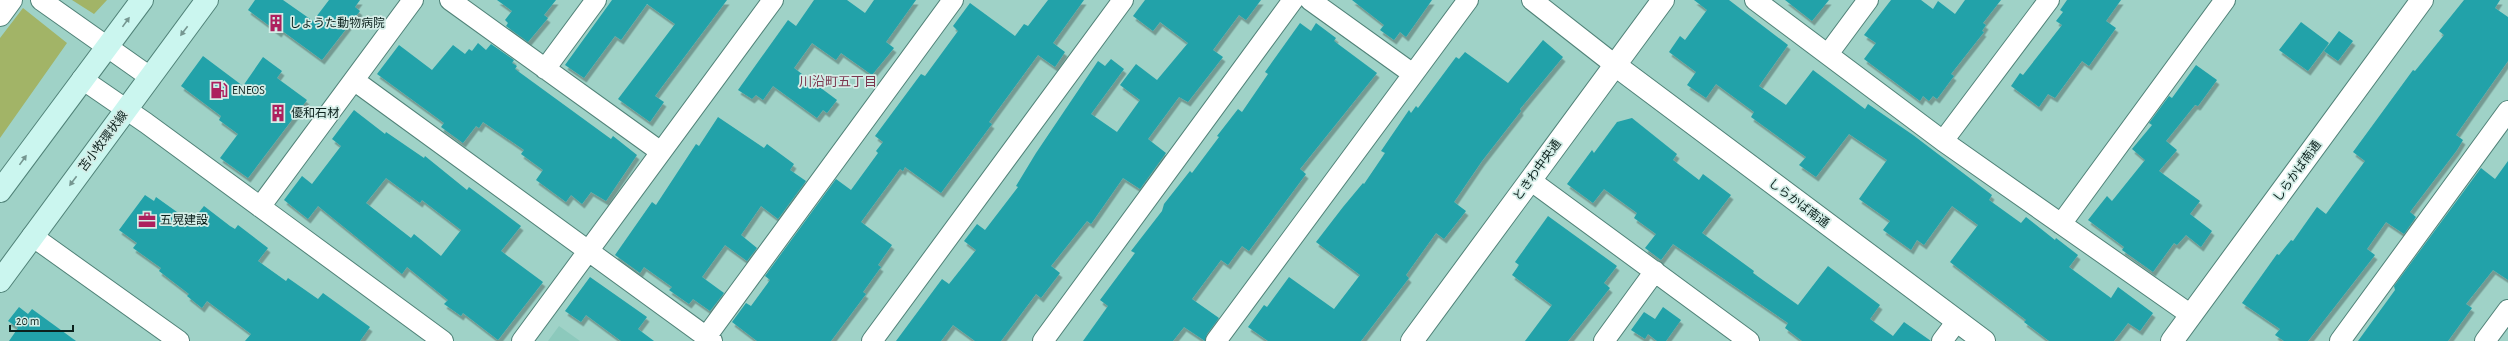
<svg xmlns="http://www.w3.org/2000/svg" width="2508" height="341" viewBox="0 0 2508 341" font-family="'Alegreya Sans','Noto Sans JP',sans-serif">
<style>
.built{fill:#8cc9bc}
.green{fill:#a2b467}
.building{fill:#22a2a9;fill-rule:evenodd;filter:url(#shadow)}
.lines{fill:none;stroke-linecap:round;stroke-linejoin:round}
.minor-casing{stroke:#508278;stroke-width:22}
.tertiary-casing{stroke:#508278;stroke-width:24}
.secondary-casing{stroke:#508278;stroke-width:24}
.minor{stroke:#fff;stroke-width:20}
.tertiary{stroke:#fff;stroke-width:22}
.secondary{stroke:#cbf6ef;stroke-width:22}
.oneway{fill:#759690}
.labels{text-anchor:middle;stroke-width:3.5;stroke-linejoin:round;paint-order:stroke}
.poi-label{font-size:12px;fill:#0c211d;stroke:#d4ede7;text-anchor:start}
.street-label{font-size:12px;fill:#0c211d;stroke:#d4ede7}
.neighbourhood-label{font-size:13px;fill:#7b364e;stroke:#d4ede7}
</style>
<defs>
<filter id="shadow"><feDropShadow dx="2.5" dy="4.5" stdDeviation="0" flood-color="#0004"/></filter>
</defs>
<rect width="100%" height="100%" fill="#9fd2c7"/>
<path class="built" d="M559 326 580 341H548Z"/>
<path class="green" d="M72 0H107L94 14Z
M23 8 67 43 0 138V38Z"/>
<path class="building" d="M255 0H283L313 21 329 0H360L355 7 360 11 322 60 281 30 279 33 248 10Z
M497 0H556L544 15 548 18 528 42 506 26 508 23 505 20 512 11Z
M612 0H727L655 96 664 102 650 122 618 99 675 24 647 4 621 40 615 36 584 78 565 65Z
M814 0H847L865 13 874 0H916L886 42 894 48 872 75 841 53 836 60 812 43 794 68 837 100 827 113 823 110 817 118 773 86 763 100 756 95 752 99 738 90 788 20 796 26Z
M1048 0H1084L1053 43 1065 52 1055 67 1038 55 989 122 992 124 941 193 905 167 903 171 900 169 861 222 892 245 878 265 881 267 863 292 866 294 831 341H757L732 322 746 303 751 306 770 280 765 276 836 179 851 190 878 153 876 151 883 142 875 136 921 74 925 76 958 31 953 26 970 3 1015 36 1024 24 1028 26Z
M1145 0H1261L1246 20 1239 15 1213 50 1223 57 1188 102 1179 97 1148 139 1166 153 1140 189 1123 178 1091 224 1087 221 1051 266 1060 273 1041 298 1036 294 1001 341H975L953 325 941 341H896L942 279 949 284 976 250 964 241 977 224 985 230 1018 187 1016 186 1036 153 1098 61 1105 66 1111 59 1124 69 1091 114 1117 132 1140 100 1120 85 1136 64 1157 80 1188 43 1160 22 1153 31 1133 16Z
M1352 0H1432L1406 37 1400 32 1394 40 1380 30 1384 25Z
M1694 0H1729L1788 45 1759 86 1786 105 1813 70 1865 109 1868 104 1913 135 1992 195 1989 200 2021 223 2026 217 2055 240 2056 238 2078 255 2069 267 2111 298 2118 287 2153 313 2140 331 2128 323 2114 341H2049L2024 322 2026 320 1950 262 1978 225 1952 206 1924 245 1917 240 1911 250 1883 230 1890 221 1859 199 1887 160 1849 134 1816 177 1799 165 1806 157 1751 117 1754 112 1716 84 1706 98 1687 85 1696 72 1669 52 1680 36 1685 40 1707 10Z
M1785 0H1829L1812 21Z
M1891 0H1921L1933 9 1938 1 1955 14 1965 0H2001L1983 23 1986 25 1982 31 1984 32 1951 74 1954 76 1937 99 1933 96 1929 101 1923 96 1920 101 1864 59 1876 43 1864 35Z
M2067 0H2121L2106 21 2116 28 2089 66 2082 61 2055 98 2048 94 2039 107 2011 86 2020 73 2023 75 2062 25 2056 21 2063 12 2060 10Z
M2464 0H2500L2495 8 2508 17V61L2456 135 2463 140 2457 150 2410 212 2416 217 2404 234 2386 222 2367 249 2375 255 2308 341H2284L2275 335 2280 329 2242 303 2277 254 2279 255 2291 240 2293 241 2317 207 2326 214 2365 161 2353 152 2413 70 2415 71 2444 35 2439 31Z
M2301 22 2329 43 2308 71 2279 50Z
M1300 23 1311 31 1316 23 1336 38 1334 41 1377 73 1300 169 1306 174 1249 251 1242 246 1228 265 1221 260 1192 299 1219 318 1207 334 1205 341 1184 327 1173 341H1083L1108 306 1100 300 1135 253 1131 251 1162 211 1164 204 1190 171 1192 173 1219 137 1217 136 1238 109 1242 112 1268 74 1265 72Z
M2339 31 2353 41 2338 61 2324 51Z
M1543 40 1563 57 1520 109 1521 111 1482 161 1454 202 1466 211 1444 239 1436 233 1406 275 1409 278 1361 341H1268L1248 327 1264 305 1267 307 1289 277 1334 309 1360 275 1316 242 1343 207 1363 183 1364 184 1385 153 1381 151 1409 110 1411 113 1416 106 1418 108 1456 57 1459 59 1465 52 1508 83Z
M478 43 486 50 491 44 514 60 512 63 517 66 515 69 611 139 613 136 637 155 606 201 591 192 582 204 571 195 566 202 536 180 543 170 521 154 524 150 483 122 479 128 476 126 463 143 441 127 444 123 377 74 399 45 432 70 453 45 465 54 469 49 472 51Z
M203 56 243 86 263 57 282 71 277 78 307 100 248 178 220 158 238 134 219 120 221 116 181 86Z
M2196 65 2217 80 2198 106 2195 105 2166 141 2177 150 2159 171 2200 201 2190 214 2212 231 2201 247 2186 235 2177 245 2174 243 2153 272 2122 250 2124 247 2088 220 2107 196 2112 201 2145 160 2132 149 2152 125 2149 123 2169 96 2172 98Z
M354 110 385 134 386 132 424 158 425 156 467 190 469 187 521 226 501 251 543 282 498 340 463 313 461 316 444 304 448 300 407 267 402 274 318 206 308 219 284 200 302 176 312 184 341 146 332 139ZM386 178 420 203 422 200 461 230 441 256 414 234 411 238 366 203Z
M718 117 764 148 767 144 794 164 790 170 806 181 778 219 761 206 741 235 757 248 747 261 725 245 702 277 724 293 710 311 693 299 689 304 669 290 672 287 644 267 640 273 615 255 652 202 656 205 696 144 699 146Z
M1632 118 1677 154 1673 160 1699 180 1703 174 1731 195 1702 233 1754 271 1753 273 1798 305 1828 266 1880 305 1870 319 1893 336 1904 322 1931 341H1802L1785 328 1788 323 1673 244 1661 260 1645 248 1656 234 1634 218 1637 213 1604 189 1593 203 1567 184 1592 150 1594 153 1617 122Z
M2508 161V280L2493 270 2466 304 2472 308 2448 341H2358L2395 290 2394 286 2481 168 2495 179Z
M145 195 154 201 156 197 191 222 204 206 230 226 235 229 238 225 268 248 258 261 286 281 288 278 318 299 323 293 370 327 360 341H245L251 334 207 301 202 308 187 296 189 294 159 271 161 268 133 248 137 243 119 230Z
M1548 216 1617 266 1604 283 1610 288 1568 341H1525L1552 305 1512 275 1519 265 1515 262Z
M590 277 647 317 638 329 654 341H621L586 315 581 322 565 311Z
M19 307 28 314 32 309 76 341H9L18 328 8 321Z
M1663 307 1681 320 1666 341H1657L1648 334 1645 339 1631 330 1644 312 1655 319Z"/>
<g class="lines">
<g class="minor-casing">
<path id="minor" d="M41 0 150 77
M450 0 661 152
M1310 0 1413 74
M1532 0 1615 65
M1755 0 1943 141 2191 315
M1828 54 1868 0
M545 69 596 0
M82 79 146 123 443 341
M355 81 712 341
M1943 141 2049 0
M1530 180 1749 341
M260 207 413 0
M2061 224 2225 0
M32 236 179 341
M706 337 953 0
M522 341 773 0
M872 341 1123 0
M1043 341 1293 0
M1216 341 1468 0
M1604 341 1655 271
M1942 341 1957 321
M2340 341 2508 111
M2485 341 2508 310"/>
</g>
<g class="tertiary-casing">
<path id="tertiary" d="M0 15 11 0
M1615 65 1984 341
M1412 341 1663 0
M2172 341 2422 0"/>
</g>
<g class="secondary-casing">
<path id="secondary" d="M0 191 142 0
M0 281 207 0"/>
</g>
<use href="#minor" class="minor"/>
<use href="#tertiary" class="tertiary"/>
<use href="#secondary" class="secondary"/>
</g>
<defs><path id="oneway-solid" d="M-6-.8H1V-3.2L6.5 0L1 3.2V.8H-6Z"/></defs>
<g class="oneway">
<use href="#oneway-solid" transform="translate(126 22) rotate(-54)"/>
<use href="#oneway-solid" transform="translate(184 31) rotate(127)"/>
<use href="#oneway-solid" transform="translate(23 160) rotate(-54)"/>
<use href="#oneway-solid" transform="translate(73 181) rotate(127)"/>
</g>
<defs>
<g id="building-bare" transform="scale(1.38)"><path d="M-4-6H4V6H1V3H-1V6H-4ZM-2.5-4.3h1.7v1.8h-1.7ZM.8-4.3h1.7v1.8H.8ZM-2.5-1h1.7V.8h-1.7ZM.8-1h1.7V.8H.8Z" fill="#ad205e" stroke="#d4ede7" stroke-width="2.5" paint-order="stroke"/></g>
<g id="fuel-bare" transform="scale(1.38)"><path d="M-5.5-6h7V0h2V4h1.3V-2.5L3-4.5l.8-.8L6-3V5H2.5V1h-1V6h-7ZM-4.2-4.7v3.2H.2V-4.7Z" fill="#ad205e" stroke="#d4ede7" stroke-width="2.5" paint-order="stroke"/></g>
<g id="office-bare" transform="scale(1.38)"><path d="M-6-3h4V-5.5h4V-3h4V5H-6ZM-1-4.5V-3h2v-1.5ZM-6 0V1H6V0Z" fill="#ad205e" stroke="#d4ede7" stroke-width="2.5" paint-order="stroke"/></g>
</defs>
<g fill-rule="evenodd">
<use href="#building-bare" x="276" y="23"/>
<use href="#fuel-bare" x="219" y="90"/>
<use href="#building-bare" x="278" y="113"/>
<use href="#office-bare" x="147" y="220"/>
</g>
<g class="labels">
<g class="poi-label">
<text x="289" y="27">しょうた動物病院</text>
<text x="232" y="94">ENEOS</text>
<text x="291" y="117">優和石材</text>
<text x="160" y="224">五晃建設</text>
</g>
<g class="street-label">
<text transform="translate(103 141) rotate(-53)" y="4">苫小牧環状線</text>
<text transform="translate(1537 170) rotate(-54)" y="4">ときわ中央通</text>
<text transform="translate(2297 171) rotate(-54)" y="4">しらかば南通</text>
<text transform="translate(1799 203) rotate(37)" y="4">しらかば南通</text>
</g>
<g class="neighbourhood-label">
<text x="838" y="86">川沿町五丁目</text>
</g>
</g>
<path d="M10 325v6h63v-6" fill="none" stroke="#0c211d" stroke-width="2"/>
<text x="16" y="325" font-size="12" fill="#0c211d" stroke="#d4ede7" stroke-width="3" paint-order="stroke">20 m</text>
</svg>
